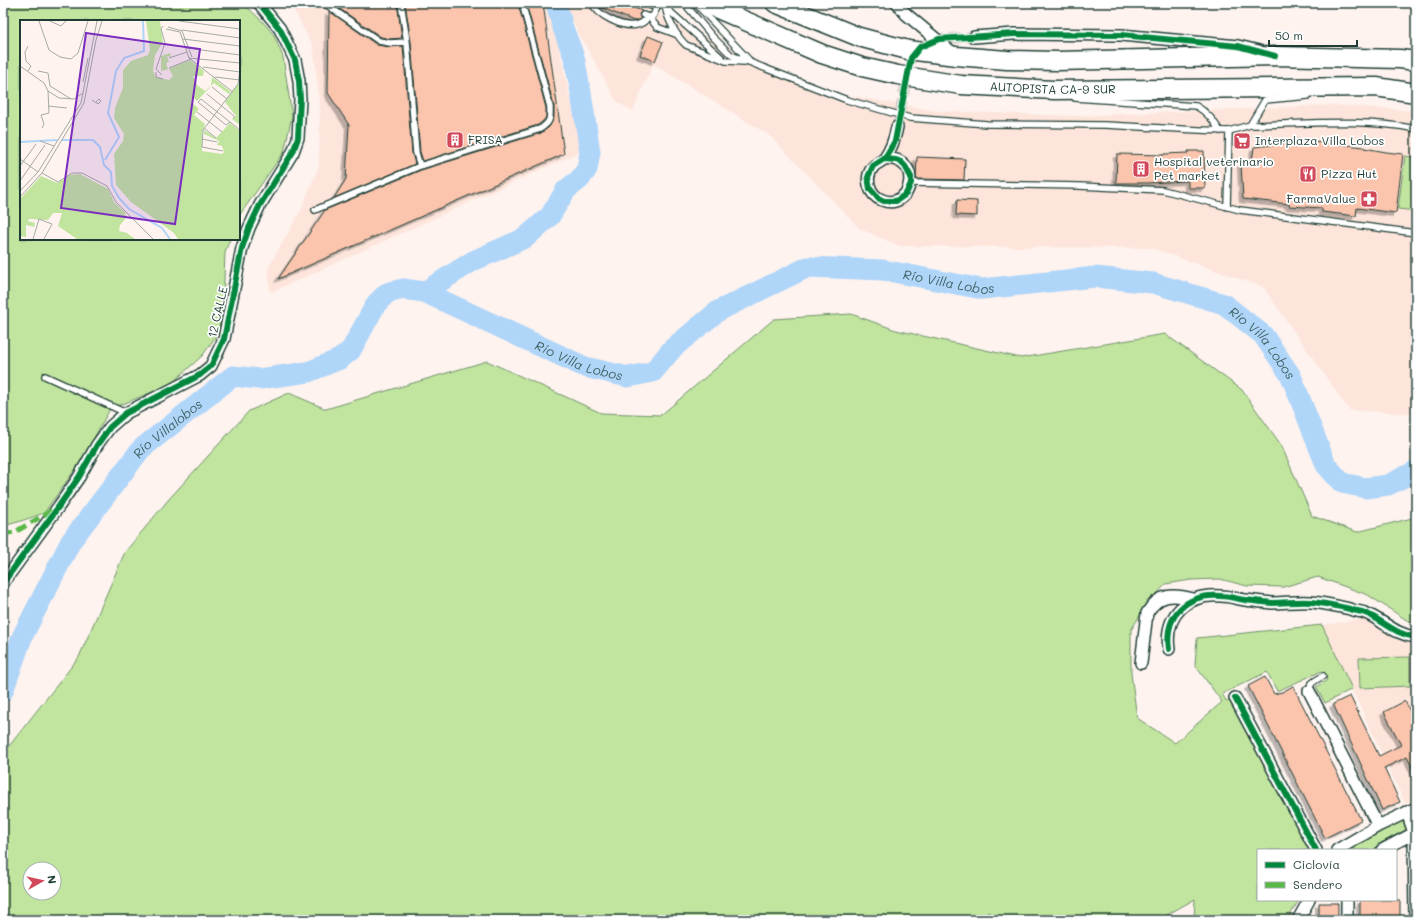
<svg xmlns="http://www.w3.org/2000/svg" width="1419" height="923" viewBox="0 0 1419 923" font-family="Mali,sans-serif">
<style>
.built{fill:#fde5db}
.green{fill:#c1e59f;stroke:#70916a;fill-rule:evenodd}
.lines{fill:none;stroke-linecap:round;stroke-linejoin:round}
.river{stroke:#afd5f9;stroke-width:21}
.building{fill:#fbc4ad;stroke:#1f3d34;filter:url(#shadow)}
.minor-tunnel{stroke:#d1cfca;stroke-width:11;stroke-dasharray:11 5.5;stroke-linecap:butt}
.service-casing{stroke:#1f3d34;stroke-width:8}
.minor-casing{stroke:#1f3d34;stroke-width:14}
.trunk-casing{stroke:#1f3d34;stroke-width:21}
.service{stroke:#fff;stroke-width:5.5}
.minor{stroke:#fff;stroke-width:11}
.trunk{stroke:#fff;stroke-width:18}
.quiet{stroke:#58b947;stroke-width:5;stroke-dasharray:10 5;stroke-linecap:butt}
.cycleway-casing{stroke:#fff;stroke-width:8}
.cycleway{stroke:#00873e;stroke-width:6}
.labels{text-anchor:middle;stroke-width:3.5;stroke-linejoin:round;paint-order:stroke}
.street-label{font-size:12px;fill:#1f3d34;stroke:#fff}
.poi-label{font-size:12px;fill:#1f3d34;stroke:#fff;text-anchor:start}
.water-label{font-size:13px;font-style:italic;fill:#436365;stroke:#fff}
.inset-river{fill:none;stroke:#afd5f9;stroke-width:2}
.inset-road{fill:none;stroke:#a5aaa4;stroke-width:1}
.view{fill:#7b2cbf;fill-opacity:0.15;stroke:#7b2cbf;stroke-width:2}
.inset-edge{fill:none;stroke:#1f3d34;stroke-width:2}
</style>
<defs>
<filter id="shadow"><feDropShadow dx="-3.5" dy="3.5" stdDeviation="0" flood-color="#0004"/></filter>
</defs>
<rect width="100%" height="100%" fill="#fef3ef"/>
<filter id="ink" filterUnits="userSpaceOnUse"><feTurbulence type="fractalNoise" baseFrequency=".025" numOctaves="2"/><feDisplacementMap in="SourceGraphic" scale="8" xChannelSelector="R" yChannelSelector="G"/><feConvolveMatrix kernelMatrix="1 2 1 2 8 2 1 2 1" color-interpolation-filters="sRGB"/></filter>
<g filter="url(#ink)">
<path class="built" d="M290 3H549L582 151 270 293 268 268 300 212 319 166 320 106 313 46Z
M562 3H635L824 91 937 111 1075 116 1333 105 1416 111V414L1349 410 1263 287 1151 248 900 246 860 229 769 135 653 64 633 111 617 102Z
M1363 619 1416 647V798L1405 803 1322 625Z"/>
<path class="green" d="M3 3H243L261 20 274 35 283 57 292 116 284 152 239 216V21H21V239H230L225 252 223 308 218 333 203 355 170 385 110 409 81 461 44 513 18 522 3 526Z
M1405 156 1416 158V211L1398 209Z
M851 314 896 330 1021 358 1165 334 1242 390 1281 445 1312 516 1357 532 1416 517V622L1408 621 1368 595 1318 577 1283 587 1247 586 1220 579 1191 580 1166 584 1147 604 1131 630V673L1137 718 1175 743 1222 702 1195 665 1197 638 1322 625 1352 689 1325 703 1316 687 1327 680 1322 671 1277 691 1267 672 1222 694 1227 702 1238 697 1316 850H1258V900H1299L1287 920H1194L1195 899 1158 920H1001L988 912 984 920H3V757L6 750 79 657 125 552 169 499 249 411 289 393 326 409 487 361 601 413 661 415 774 319ZM30 869H54V893H30Z
M1410 657V686L1360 688 1359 658Z
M1416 808V832L1382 850H1337Z"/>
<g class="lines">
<g class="river">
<path d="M424 292 473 261 525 238 550 216 566 190 580 179 587 169 590 152 581 93 574 57 563 28 556 3"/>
<path id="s1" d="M3 691 22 637 71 541 141 449 233 376 259 379 308 372 340 359 351 350 376 304 387 293 403 289 424 292 585 367 628 377 653 372 673 348 718 311 808 267 883 270 982 289 1095 277 1153 283 1224 304 1263 335 1291 376 1326 465 1342 483 1366 488 1388 485 1416 471"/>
</g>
</g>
<path class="building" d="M331 3H397L402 38 390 39 381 37Z
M405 3H518L546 108V117L543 121 538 125 423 161 420 152 411 42Z
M526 3H543L564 154 278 279 325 210 421 170 541 133 549 127 554 118V106Z
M597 3H623L642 11 639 14 641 19 634 21 600 7Z
M329 11 377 45 389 47 403 46 412 153 415 164 334 198 346 179 349 125 328 93Z
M648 36 663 42 655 61 640 55Z
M1297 139 1364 147V148L1386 152 1403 154 1396 213 1357 208 1356 216 1322 212V208L1289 206V204L1243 199 1241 164 1252 161 1254 147 1297 142Z
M1188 151H1204L1205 188H1188V181L1147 183H1116L1117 154 1164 155V154L1188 153Z
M917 157 965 159 964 180 916 179Z
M957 200 977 201V216L956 215Z
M1265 677 1274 694 1282 692 1293 686 1361 820 1325 838 1248 686Z
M1350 696 1379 756 1401 745 1384 712 1405 701 1416 723V775L1407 757 1384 768 1400 802 1382 810 1333 704Z
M1360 900H1400V920H1360Z
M1319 903H1338V920H1319Z"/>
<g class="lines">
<path class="minor-tunnel" d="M897 127 911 58 920 47 939 39 974 37"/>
<g class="service-casing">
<path id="service" d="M324 3 379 41 390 43 407 42
M401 3 407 42 416 153 420 166 540 129C551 122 550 119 550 107L522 3
M592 3C597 15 622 28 636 25 642 24 645 21 649 17L657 27 678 35
M645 3 656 8
M665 3C665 16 677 37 686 45L726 61 744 62
M684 3 712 36 731 55 847 100 910 118 987 124 1105 125 1199 130 1229 131 1250 125 1265 100 1308 96
M695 3 749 60
M665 7 723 59
M643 15 649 17 653 16 659 3
M1075 98 1196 106C1207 112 1213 120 1220 131
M1250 125C1305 124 1362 118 1416 129
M911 183 1079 186 1163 190 1240 210 1416 233
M1227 207 1229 131
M315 210 420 166
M45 376 126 413
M1309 691C1309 682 1317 680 1323 676"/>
</g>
<g class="minor-casing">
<path id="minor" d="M897 3 906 14 954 54
M974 37 1014 34 1121 35 1238 46 1259 51
M884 159C924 155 913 212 882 200 869 195 864 178 873 167 876 163 882 162 885 158 892 148 895 138 897 127
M3 583 59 506 79 477 97 445 110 427 126 413 200 375 211 366 224 339 242 248 249 228 260 205 293 152 298 138 300 99 299 81 295 60 280 29 259 3
M1169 649C1164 615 1187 593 1221 596 1229 596 1237 599 1245 600 1253 601 1263 602 1272 603 1285 603 1298 601 1311 602 1324 603 1337 606 1350 609 1354 611 1360 611 1365 613 1383 620 1395 635 1416 637
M1141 663 1147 613C1159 593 1173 594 1193 599
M1309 691 1378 826
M1235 698 1316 850
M1407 812 1414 833 1415 920
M1337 850 1378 826 1416 808
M1382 850 1416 832
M1347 900V920
M1298 920 1309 900"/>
</g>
<g class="trunk-casing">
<g id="trunk">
<path id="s2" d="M704 3 822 54 862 67 898 75 961 85 1054 90 1376 87 1416 93"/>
<path d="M775 3 859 37 908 50 956 56 1007 60 1057 61 1275 56 1400 59 1416 61"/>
</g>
</g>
<use href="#service" class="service"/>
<use href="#minor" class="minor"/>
<use href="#trunk" class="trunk"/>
<path class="quiet" d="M3 534 15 532 54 509"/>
<g class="cycleway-casing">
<path id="cycleway" d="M884 159 896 160 901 162 905 166 911 177V183L906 194 896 201H884L878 198 870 189 868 177 873 166 884 159 895 141 911 58 920 47 939 39 1014 34 1121 35 1238 46 1275 56
M3 583 59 506 79 477 97 445 110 427 126 413 200 375 211 366 224 339 242 248 249 228 260 205 293 152 298 138 300 99 299 81 295 60 280 29 259 3
M1169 649C1164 615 1187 593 1221 596 1229 596 1237 599 1245 600 1253 601 1263 602 1272 603 1285 603 1298 601 1311 602 1324 603 1337 606 1350 609 1354 611 1360 611 1365 613 1383 620 1395 635 1416 637
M1235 698 1316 850"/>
</g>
<use href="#cycleway" class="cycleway"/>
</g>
</g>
<defs>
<g id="building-square" transform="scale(0.9)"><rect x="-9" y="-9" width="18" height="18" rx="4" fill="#d1495b" stroke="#fff"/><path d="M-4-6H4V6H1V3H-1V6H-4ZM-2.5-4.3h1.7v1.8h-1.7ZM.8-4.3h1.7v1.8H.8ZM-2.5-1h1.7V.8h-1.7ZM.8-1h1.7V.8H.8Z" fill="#fff"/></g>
<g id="supermarket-square" transform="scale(0.9)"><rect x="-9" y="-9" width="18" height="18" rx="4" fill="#d1495b" stroke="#fff"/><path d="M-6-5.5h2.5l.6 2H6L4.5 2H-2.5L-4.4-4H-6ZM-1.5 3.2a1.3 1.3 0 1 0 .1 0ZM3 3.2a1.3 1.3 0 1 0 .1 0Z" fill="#fff"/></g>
<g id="restaurant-square" transform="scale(0.9)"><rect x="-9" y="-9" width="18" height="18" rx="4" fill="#d1495b" stroke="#fff"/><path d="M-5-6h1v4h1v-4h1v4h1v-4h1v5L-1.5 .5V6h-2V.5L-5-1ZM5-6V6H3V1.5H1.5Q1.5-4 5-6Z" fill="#fff"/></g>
<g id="pharmacy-square" transform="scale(0.9)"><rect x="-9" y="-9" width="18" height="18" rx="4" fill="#d1495b" stroke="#fff"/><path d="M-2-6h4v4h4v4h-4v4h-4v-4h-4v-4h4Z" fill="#fff"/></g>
</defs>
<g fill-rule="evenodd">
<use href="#building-square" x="455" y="140"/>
<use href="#supermarket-square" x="1242" y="141"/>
<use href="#building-square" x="1141" y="169"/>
<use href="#restaurant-square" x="1308" y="174"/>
<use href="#pharmacy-square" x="1369" y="199"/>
</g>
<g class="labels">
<g class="street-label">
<text dy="4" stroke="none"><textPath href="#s2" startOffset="363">AUTOPISTA CA-9 SUR</textPath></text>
<text transform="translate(218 312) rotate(-77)" y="4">12 CALLE</text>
</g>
<g class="poi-label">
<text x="468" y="144">FRISA</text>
<text x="1255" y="145">Interplaza Villa Lobos</text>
<text x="1154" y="166">Hospital veterinario<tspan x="1154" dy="14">Pet market</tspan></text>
<text x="1321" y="178">Pizza Hut</text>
<text x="1356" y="203" text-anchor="end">FarmaValue</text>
</g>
<g class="water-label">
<text dy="5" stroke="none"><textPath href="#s1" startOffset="1207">Río Villa Lobos</textPath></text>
<text dy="5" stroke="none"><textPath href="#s1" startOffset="1542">Río Villa Lobos</textPath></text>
<text dy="5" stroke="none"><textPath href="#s1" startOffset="798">Río Villa Lobos</textPath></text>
<text dy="5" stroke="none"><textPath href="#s1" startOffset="314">Río Villalobos</textPath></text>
</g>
</g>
<g transform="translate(20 20)">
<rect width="220" height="220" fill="#fef3ef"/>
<path d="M126 1H140L143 22 135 35 133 51 136 57 149 60 153 56 149 49 141 51V36L150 33 151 37 147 36 149 42 146 43 148 49 170 40 184 51 183 56H173L177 65 185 71 191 66 192 57 211 72 209 74 194 63 177 81 174 78 171 82 179 89 174 95 185 104 182 113V131L202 134 204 132 202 126 197 125 199 121 184 114V110L196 118 210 103 220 111V219H158L154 213 111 182 96 165 94 134 103 121 104 114 94 98 95 88 103 68V50L111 41 128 35 130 30ZM220 61V105L212 99 216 96 205 82ZM60 154 88 169 94 182 105 192 106 198 100 205 99 211 107 213 115 219H57L38 206 42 193H33L28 200 9 199 8 201 15 203 14 207 6 205V217L0 216V179L21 156 37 163 50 155Z" fill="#c1e59f"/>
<path class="inset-river" d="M42 120H73L80 127 84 145 91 152 92 166 99 178 109 189 142 208 150 219M0 122 37 120M85 140 99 117 88 93 96 51 104 38 124 31 123 1"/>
<path class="inset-road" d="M19 1 29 30 40 37 51 39 58 33 68 1M30 1 41 6 46 1M159 1 220 9M148 7 162 11 172 37M146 9 160 12 169 38 213 72M162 10 220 18M163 19 220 26M8 26 5 32 6 41 11 46 8 51M166 28 220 35M149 38 167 32M169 38 220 43M0 46 24 63 28 71 39 78 54 79 63 73M183 47 220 52M149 48 171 39M18 51 28 53 30 66 51 79M136 52V57L143 59M142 55 136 49 145 23 141 9 143 6M195 57 220 60M63 62 68 38M192 67 207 79M187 74 214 96V98M72 80 78 84 81 81 79 79 76 82M28 86 47 88M177 92 202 112M210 102 206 105 178 82 181 79 220 110M22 108 24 104 21 95 29 93 28 71M184 108 196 118M182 119 197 122M20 121 34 126M203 131 182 127 183 110 218 64 220 49M0 139 18 152M0 146 16 124M22 153 38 162 52 153H62L87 166 96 182 133 219M0 161 25 125M0 171 18 152 61 83 77 1M0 177 22 153 64 83 76 20 82 1M13 219 19 199 32 204 24 219"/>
<path class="view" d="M66 13 180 29 155 204 41 188Z"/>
<rect width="220" height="220" class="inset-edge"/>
</g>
<rect width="1419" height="923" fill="none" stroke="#fff" stroke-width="16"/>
<rect x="8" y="8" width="1403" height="907" fill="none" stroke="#1f3d34" stroke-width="1.5" filter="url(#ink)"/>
<rect x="1257" y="849" width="140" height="52" fill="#ffffff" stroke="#a5b1ae"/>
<rect x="1265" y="862" width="20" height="6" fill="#00873e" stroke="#a5b1ae"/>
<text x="1293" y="869" font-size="12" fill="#1f3d34">Ciclovía</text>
<rect x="1265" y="882" width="20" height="6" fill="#58b947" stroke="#a5b1ae"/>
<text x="1293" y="889" font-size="12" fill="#1f3d34">Sendero</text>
<g transform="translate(42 881) rotate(82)"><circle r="19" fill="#ffffff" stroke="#a5b1ae"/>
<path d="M0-3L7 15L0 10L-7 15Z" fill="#d1495b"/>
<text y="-6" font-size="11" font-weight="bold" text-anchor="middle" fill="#1f3d34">N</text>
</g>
<path d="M1269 40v6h88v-6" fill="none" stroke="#1f3d34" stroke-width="2"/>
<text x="1275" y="40" font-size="12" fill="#1f3d34" stroke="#ffffff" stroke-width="3" paint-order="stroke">50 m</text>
</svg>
